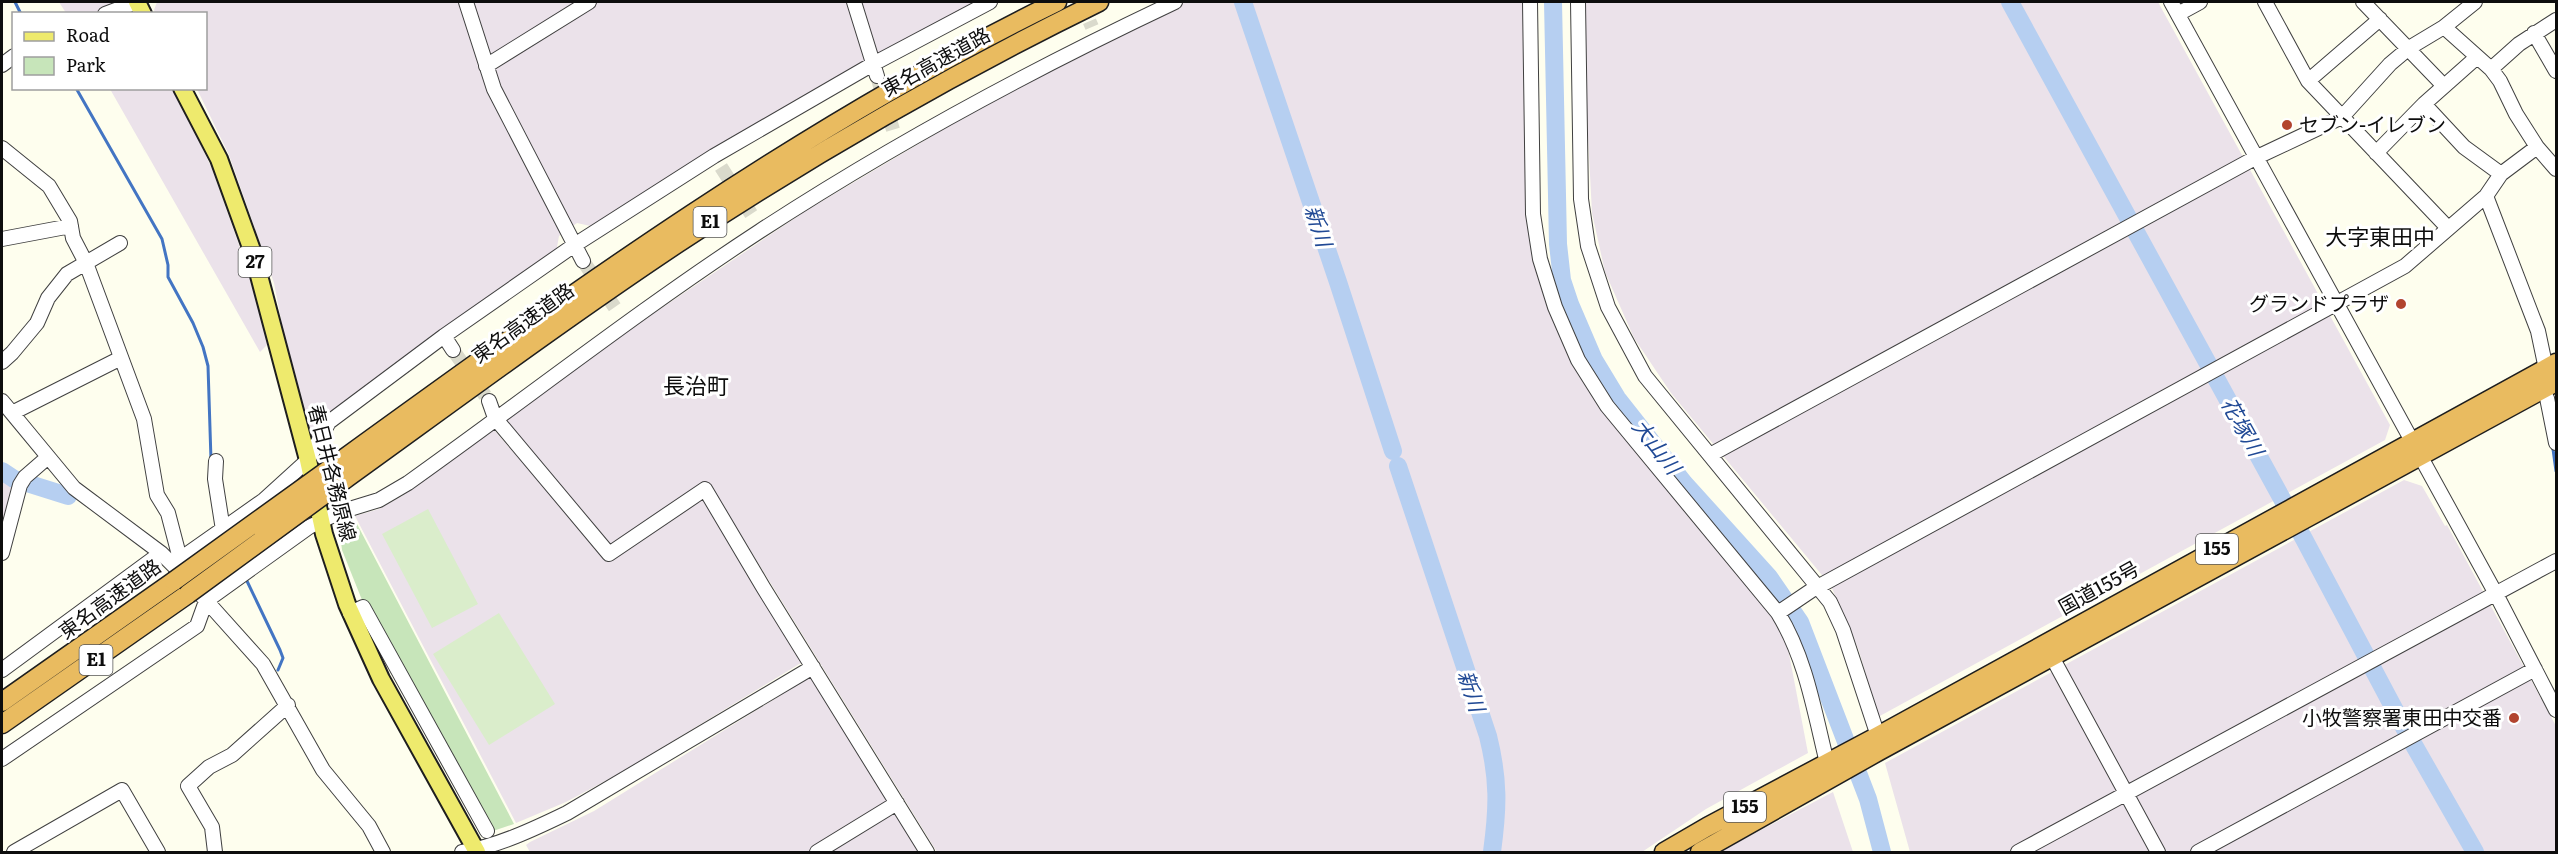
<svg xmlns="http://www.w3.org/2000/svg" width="2558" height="854" viewBox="0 0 2558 854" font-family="Literata,'Noto Sans JP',serif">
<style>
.industrial{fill:#ebe2ea}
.green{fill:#c7e5ba}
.pitch{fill:#daedcb}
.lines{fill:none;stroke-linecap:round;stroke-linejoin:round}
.stream{stroke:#4375c3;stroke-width:3}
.river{stroke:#b6cff1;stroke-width:18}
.minor-tunnel{stroke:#dadacc;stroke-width:14;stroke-dasharray:14 7;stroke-linecap:butt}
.minor-casing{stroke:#404040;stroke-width:16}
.major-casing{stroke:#1e1e1e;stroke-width:20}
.highway-casing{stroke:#1e1e1e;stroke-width:21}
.minor{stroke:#fff;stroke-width:14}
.major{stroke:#eeea6d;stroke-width:16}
.highway{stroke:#e9bb60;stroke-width:18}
.highway-bridge-casing{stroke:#1e1e1e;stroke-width:21;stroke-linecap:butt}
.highway-bridge{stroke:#e9bb60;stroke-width:18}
.poi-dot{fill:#b2442f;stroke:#fff;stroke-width:2}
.labels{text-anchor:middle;stroke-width:6;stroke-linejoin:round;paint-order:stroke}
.shield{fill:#fff;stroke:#565656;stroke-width:1.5}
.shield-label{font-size:18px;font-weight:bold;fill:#0d0d0d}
.street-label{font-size:20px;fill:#0d0d0d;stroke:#fff}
.poi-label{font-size:20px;fill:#0d0d0d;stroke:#fff;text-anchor:end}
.water-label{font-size:21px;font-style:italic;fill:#204995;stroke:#fff}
.quarter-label{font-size:22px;fill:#0d0d0d;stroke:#fff}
</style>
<rect width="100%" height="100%" fill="#fefeee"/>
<path class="industrial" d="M59 2H116L117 4 135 9 137 13H66Z
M157 2H982L595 227 577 223 559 236 556 253 345 404 314 447 304 427 297 380 283 330 274 283 229 155 197 89 206 88V14L155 13 154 10Z
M1185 2H1526L1527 173 1562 336 1771 616 1786 638 1808 753 1706 809 1642 852H937L708 482 613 547 504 421 638 324 807 210 971 113 1092 47Z
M1581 2H2158L2390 425 2385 440 1878 717 1859 651 1831 586 1671 393 1634 338 1605 272 1592 213Z
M110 89H175L212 169 250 276 268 344 260 352Z
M494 430 608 560 702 497 803 659 801 663 622 772 566 802 516 823 355 516 379 509 402 496Z
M2 474 17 482 2 536Z
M2404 480 2422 486 2445 526 2447 525 2556 726V852H1910L1885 763Z
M810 677H814L891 803 810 852H530L526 845 530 842 594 811Z
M1833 792 1853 852H1719L1723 850Z
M895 809 922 852H828Z"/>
<path class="green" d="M356 522 514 824 490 832 364 605 342 550 339 525Z"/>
<path class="pitch" d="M428 509 478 604 432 628 382 534Z
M499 613 555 704 489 745 433 654Z"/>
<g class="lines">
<path class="stream" d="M15 2 21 14
M76 88 162 239 168 265V277L193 323 203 347 208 366 211 460
M2553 449 2556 471
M246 579 280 650 283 658 278 670"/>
<path class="river" d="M1243 2 1338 282 1393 451
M1553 2 1558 244 1562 280 1570 304 1594 360 1617 398 1684 483 1769 577 1800 622 1868 799 1882 852
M2010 2 2304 539 2407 733 2475 852
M1398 466 1488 736C1499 780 1498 808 1492 852
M2 471 14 479 68 496"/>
<path class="minor-tunnel" d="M1081 2 1092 27
M877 76 894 133
M721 167 755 220
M583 261 618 312
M453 350 489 401"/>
<g class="minor-casing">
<path id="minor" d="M466 2 494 89 583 261
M854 2 877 76
M1530 2 1533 214 1540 259 1555 307 1578 360 1607 406 1778 613C1806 659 1814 710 1827 763
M1578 2 1581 199 1588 246 1608 307 1645 376 1830 602 1843 630 1878 736
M2171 2 2496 594 2556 710
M2265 2 2308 81 2448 228
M2363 2 2444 86
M105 14 137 2
M2178 14 2200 2
M2444 27 2491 69 2500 81 2516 114 2537 147 2556 169
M2534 33 2556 71
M2 65 14 56
M486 66 589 2
M2491 69 2519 44 2556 20
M2308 81 2380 19
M2 148 49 186 70 221 73 238 86 263 144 419 157 495 168 513 180 559
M2376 153 2424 104 2477 57
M2501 174 2537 147
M2486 196 2538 331 2546 369
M2 239 71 226
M444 336 453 350
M2 362 12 353 37 323 48 298 67 274 120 243
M2547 398 2556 443
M2 401 74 488 161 553 179 571
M489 401 495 418 609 554 705 489 763 587 927 852
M12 413 121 358
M1710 455 2255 158 2342 117 2390 64 2409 48 2444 27 2475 2
M216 461 215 479 223 530
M2 553 20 485 25 477 48 457
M173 564 264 500 308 460 329 422 444 336 573 246 714 156 873 64 990 2
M202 596 263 664 323 770 369 826 383 852
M350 613 363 607 487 831
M1778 613 1812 590 2405 266 2486 196 2501 174 2464 147 2424 104
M2052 657 2158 852
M2 670 161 553
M2 759 197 626 206 601 309 527 340 512 379 500 408 483C526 399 639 310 760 231 892 145 1033 69 1175 2
M14 852 122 790 158 852
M215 852 212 827 188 786 209 767 232 755 288 705
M462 852C498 846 534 829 567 813L813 667
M817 852 897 803
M2018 852 2556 561
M2198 852 2535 669"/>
</g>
<g class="major-casing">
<path id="major" d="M137 2 143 14
M182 88 219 159 253 253 308 460 324 534 347 604 381 679 477 852"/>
</g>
<g class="highway-casing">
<path id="highway" d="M335 465C567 297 799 128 1057 2
M344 480C455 400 564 319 678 243 813 154 954 73 1099 2
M2 702 174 581
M2 724 188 594
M1664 852 1707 827 1878 736 2556 363
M1700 852 1879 751 2556 382"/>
</g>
<use href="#minor" class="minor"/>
<use href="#major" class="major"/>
<use href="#highway" class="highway"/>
<g class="highway-bridge-casing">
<path id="highway-bridge" d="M174 581 335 465
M188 594 344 480"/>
</g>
<use href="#highway-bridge" class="highway-bridge"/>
</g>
<g class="poi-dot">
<circle cx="2287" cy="125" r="6"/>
<circle cx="2401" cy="304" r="6"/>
<circle cx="2514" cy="718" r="6"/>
</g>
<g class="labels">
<g class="shield">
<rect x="693.5" y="207" width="33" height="30" rx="4.5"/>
<rect x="238.5" y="247" width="33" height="30" rx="4.5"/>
<rect x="2196" y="534" width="42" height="30" rx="4.5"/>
<rect x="79.5" y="645" width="33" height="30" rx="4.5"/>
<rect x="1724" y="792" width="42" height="30" rx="4.5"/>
</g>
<g class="shield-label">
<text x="710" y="228">E1</text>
<text x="255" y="268">27</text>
<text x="2217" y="555">155</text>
<text x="96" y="666">E1</text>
<text x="1745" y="813">155</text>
</g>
<g class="street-label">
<text transform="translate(936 62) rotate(-29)" y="7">東名高速道路</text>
<text transform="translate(523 323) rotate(-36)" y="7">東名高速道路</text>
<text transform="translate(332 473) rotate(76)" y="7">春日井各務原線</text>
<text transform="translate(2099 588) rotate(-29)" y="7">国道155号</text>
<text transform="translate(110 599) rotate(-36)" y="7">東名高速道路</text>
</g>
<g class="poi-label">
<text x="2299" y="132" text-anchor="start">セブン-イレブン</text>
<text x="2389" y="311">グランドプラザ</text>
<text x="2502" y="725">小牧警察署東田中交番</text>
</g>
<g class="water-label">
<text transform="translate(1318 226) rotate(72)" y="7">新川</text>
<text transform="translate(2242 427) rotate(61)" y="7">花塚川</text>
<text transform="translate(1656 447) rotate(52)" y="7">大山川</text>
<text transform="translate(1471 691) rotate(72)" y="7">新川</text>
</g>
<g class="quarter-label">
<text x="2380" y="245">大字東田中</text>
<text x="696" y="394">長治町</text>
</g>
</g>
<rect width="2558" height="854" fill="none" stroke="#0d0d0d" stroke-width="6"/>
<rect x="12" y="12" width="195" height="78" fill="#ffffff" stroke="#9e9e9e" stroke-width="1.5"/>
<rect x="24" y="32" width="30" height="9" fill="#eeea6d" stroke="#9e9e9e" stroke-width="1.5"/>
<text x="66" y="42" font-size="18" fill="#0d0d0d">Road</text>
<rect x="24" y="57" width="30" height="18" fill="#c7e5ba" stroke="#9e9e9e" stroke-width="1.5"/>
<text x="66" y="72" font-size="18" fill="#0d0d0d">Park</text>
</svg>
